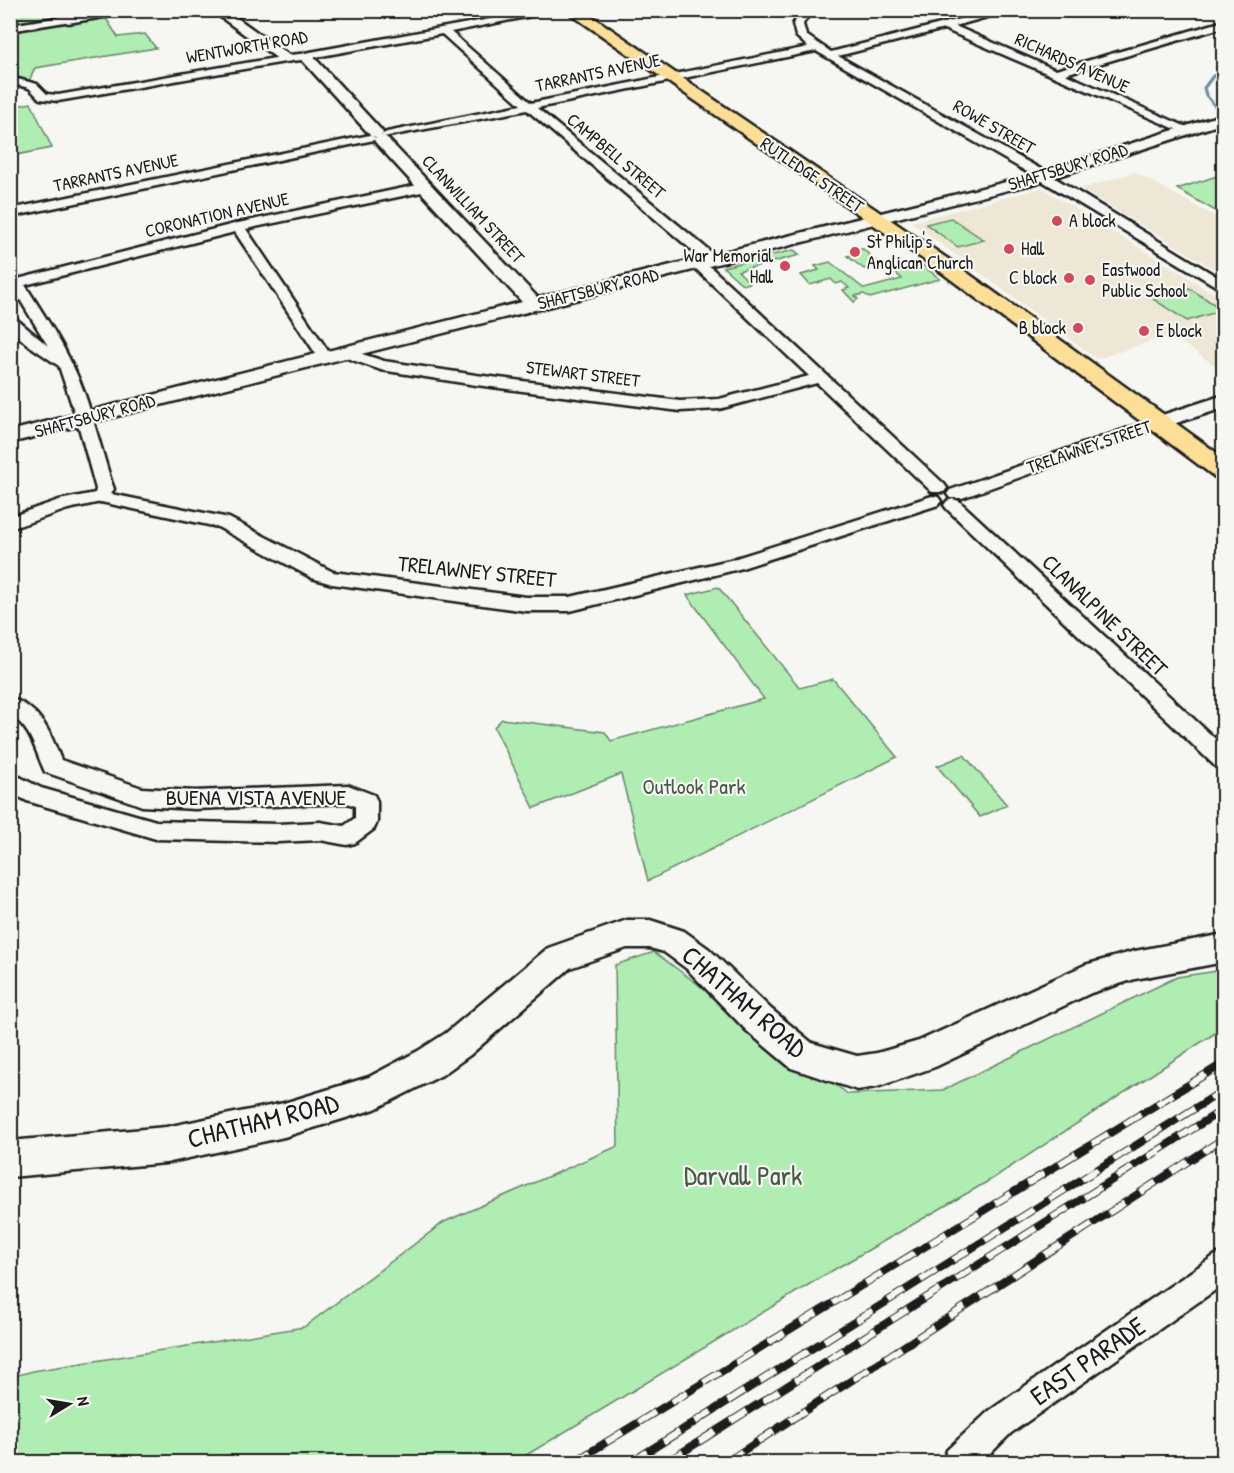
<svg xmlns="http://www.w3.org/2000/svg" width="1234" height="1473" viewBox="0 0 1234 1473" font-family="'Patrick Hand',sans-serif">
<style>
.built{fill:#eee7d5}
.green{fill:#afedb3;stroke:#668468;stroke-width:1.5}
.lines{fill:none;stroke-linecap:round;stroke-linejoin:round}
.stream{stroke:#688ea2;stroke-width:3}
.minor-casing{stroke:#1c1c1c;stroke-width:5}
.tertiary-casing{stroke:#1c1c1c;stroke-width:5}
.primary-casing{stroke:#1c1c1c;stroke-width:5}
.minor{fill:#f6f6f2;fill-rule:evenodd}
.tertiary{fill:#f6f6f2;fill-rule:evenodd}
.primary{fill:#fcde96;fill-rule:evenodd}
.rail-casing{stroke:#1c1c1c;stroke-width:8}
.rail{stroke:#f6f6f2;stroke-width:6;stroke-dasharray:19;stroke-linecap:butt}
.poi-dot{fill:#d1495b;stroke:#f6f6f2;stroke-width:2}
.labels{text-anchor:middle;stroke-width:4.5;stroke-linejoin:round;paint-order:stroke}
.far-street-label{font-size:18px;fill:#1c1c1c;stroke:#f6f6f2}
.far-poi-label{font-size:18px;fill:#1c1c1c;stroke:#f6f6f2;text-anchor:start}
.street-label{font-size:22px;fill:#1c1c1c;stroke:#f6f6f2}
.park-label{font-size:22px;fill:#485b49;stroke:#f6f6f2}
.near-street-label{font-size:27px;fill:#1c1c1c;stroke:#f6f6f2}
.near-park-label{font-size:27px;fill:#485b49;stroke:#f6f6f2}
</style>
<rect width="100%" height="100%" fill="#f6f6f2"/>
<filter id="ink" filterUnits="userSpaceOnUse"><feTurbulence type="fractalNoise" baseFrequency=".0167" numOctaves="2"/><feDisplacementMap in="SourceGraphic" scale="12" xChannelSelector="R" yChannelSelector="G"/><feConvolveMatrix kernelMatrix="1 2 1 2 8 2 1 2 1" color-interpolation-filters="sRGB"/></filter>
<g filter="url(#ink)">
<path class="built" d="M1135 172 1223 221V274L1081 189Z
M1042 188 1223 299V371L1171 335 1097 359 911 222Z"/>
<path class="green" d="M10 11H43L59 17 11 24Z
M105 17 118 37 145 34 156 48 35 68 29 81 11 78 14 70 11 61V32Z
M31 103 52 148 11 156V107Z
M1223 174V212L1219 213 1177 189Z
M951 218 984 240 958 247 926 224Z
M858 249H863L880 265 864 269 847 256 858 254Z
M794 250 800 255 738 271 750 283 743 285 723 267Z
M917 261 940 279 870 298 864 294 855 296 858 299 854 302 843 290 849 288 842 282 836 284 831 279 810 285 801 275 819 270 815 266 830 262 863 288H868L902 279 891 269Z
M1189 288 1223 310 1187 321 1153 299Z
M718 587 800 688 833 679 897 757 648 881 621 774 534 808 494 727 502 719 605 732 611 741 764 699 687 595Z
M964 755 1007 805 980 817 937 766Z
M654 952 848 1094 943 1090 1177 977 1223 970V1028L992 1179 823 1276 515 1462H11V1377L33 1371 304 1327 444 1222 618 1146 615 965Z"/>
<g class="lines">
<path class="stream" d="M1214 10 1224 17
M1218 110 1206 95 1204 88 1213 76 1224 73"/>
<g class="minor-casing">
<path id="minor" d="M539 10H561L451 32 531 103 808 47 796 36 793 24 803 10H812L803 24 806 35 831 52 995 10H1012L955 26 1056 70 1224 21V27L1065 74 1189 128V132L1185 133 944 29 838 56 1037 167 1224 281V291L1029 173 816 51 537 108 717 257 719 260 717 263H707L527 110 383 137 381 135 387 132 521 105 442 34 305 59 300 56 305 53Z
M68 16 73 19 71 21 10 31V25Z
M287 56 292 59 291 61 58 101 40 99 29 88 10 83V77L37 84 47 94 58 95Z
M370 135 376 138 374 140 10 217V209Z
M427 183 433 187 431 190 246 229 332 357 330 360H320L235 232 25 285C52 327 78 366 91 414L89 416 93 420 111 481 114 489 111 494 229 518 333 572 526 597H570L730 560 932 496 938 497 941 501 938 505 739 569 570 611H526L332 584 312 578 218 527 101 502 68 509 10 529V517L59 500 95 493 96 489 77 420 79 418 75 414 59 366 27 344 10 329V317L15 318 48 346 13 288 10 289V281L238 223Z
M699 260 704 261 944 484 947 488 944 492H932L817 383 719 409 680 411 476 385 381 370 338 355 336 352 343 348 384 361 476 375 680 401 719 399 809 376 694 267 692 264Z
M1157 418 1165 423 1163 426 962 498H950L947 494 950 490Z
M953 499 959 501 1224 747V769L1216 767 947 509 944 505 947 501Z
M10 698C41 708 50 732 61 760L142 788 195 791 348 785 374 795 377 801V822L374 829 355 843 347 845 320 840 278 842 156 839 27 801 10 792V772L41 788 156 821 278 824 320 822 344 826 355 818V806L347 803 195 809 142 806 134 803 45 772C35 751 32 728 10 715Z
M1224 1251V1284L1011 1433 982 1462H943L947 1450 989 1411 1214 1256Z"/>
</g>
<g class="tertiary-casing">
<path id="tertiary" d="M48 10H63L70 15 97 10H128L122 14 68 23Z
M211 10H226L289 55 310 53 381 130 383 133 381 136 386 137 538 298 1026 177 1224 114V123L1036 183 10 443V431L522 302 376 143 374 140 376 137 371 136 302 60 282 62Z
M1224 395V408L1157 429 1150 427 1147 423 1150 419Z
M627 920H650L684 931 709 949 771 1009 812 1043 857 1056 877 1053 919 1041 1085 965 1135 951 1224 934V962L1135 979 1091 993 935 1067 877 1087 857 1090 791 1068 747 1031 687 969 664 952 650 948H627L570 968 470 1055 442 1075 375 1109 284 1137 166 1163 10 1177V1141L166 1127 284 1103 369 1077 418 1051 446 1033 548 948Z"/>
</g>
<g class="primary-casing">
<path id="primary" d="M565 10H583L951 261 1224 458V479L1215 477 937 269Z"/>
</g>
<use href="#minor" class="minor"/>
<use href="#tertiary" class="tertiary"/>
<use href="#primary" class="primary"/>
<g class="rail-casing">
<path id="rail" d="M574 1462 1224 1063
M631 1462 1224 1090
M667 1462 1224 1109
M726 1462 1224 1138"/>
</g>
<use href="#rail" class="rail"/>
</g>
</g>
<g class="poi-dot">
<circle cx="1057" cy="221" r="6"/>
<circle cx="1009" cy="249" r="6"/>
<circle cx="855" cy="252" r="6"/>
<circle cx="785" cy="266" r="6"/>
<circle cx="1069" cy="278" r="6"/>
<circle cx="1090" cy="280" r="6"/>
<circle cx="1078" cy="328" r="6"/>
<circle cx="1144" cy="331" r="6"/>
</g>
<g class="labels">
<g class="far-street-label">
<text transform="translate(247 47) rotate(-10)" y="6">WENTWORTH ROAD</text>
<text transform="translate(1072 63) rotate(24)" y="6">RICHARDS AVENUE</text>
<text transform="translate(598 73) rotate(-12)" y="6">TARRANTS AVENUE</text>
<text transform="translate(994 127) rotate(30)" y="6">ROWE STREET</text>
<text transform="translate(616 156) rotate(40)" y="6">CAMPBELL STREET</text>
<text transform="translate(1068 167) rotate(-17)" y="6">SHAFTSBURY ROAD</text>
<text transform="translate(116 173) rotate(-12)" y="6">TARRANTS AVENUE</text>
<text transform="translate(812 175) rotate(34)" y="6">RUTLEDGE STREET</text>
<text transform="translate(473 209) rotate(47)" y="6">CLANWILLIAM STREET</text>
<text transform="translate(217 215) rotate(-13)" y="6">CORONATION AVENUE</text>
<text transform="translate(598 289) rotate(-14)" y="6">SHAFTSBURY ROAD</text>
<text transform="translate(583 374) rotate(7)" y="6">STEWART STREET</text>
<text transform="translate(95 416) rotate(-15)" y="6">SHAFTSBURY ROAD</text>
<text transform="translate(1089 447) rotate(-19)" y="6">TRELAWNEY STREET</text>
</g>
<g class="far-poi-label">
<text x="1069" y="227">A block</text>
<text x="867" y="248">St Philip's<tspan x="867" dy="21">Anglican Church</tspan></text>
<text x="1021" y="255">Hall</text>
<text x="773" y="262" text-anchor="end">War Memorial<tspan x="773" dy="21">Hall</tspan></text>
<text x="1102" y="276">Eastwood<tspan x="1102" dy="21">Public School</tspan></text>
<text x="1057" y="284" text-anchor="end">C block</text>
<text x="1066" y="334" text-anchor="end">B block</text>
<text x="1156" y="337">E block</text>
</g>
<g class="street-label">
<text transform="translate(477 571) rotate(6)" y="8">TRELAWNEY STREET</text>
<text transform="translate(1105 615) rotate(44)" y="8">CLANALPINE STREET</text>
<text x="256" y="805">BUENA VISTA AVENUE</text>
</g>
<g class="park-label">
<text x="694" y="794">Outlook Park</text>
</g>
<g class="near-street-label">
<text transform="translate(744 1002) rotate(41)" y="9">CHATHAM ROAD</text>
<text transform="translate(263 1121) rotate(-14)" y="9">CHATHAM ROAD</text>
<text transform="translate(1088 1361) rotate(-35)" y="9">EAST PARADE</text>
</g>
<g class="near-park-label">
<text x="743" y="1185">Darvall Park</text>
</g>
</g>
<rect width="1234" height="1473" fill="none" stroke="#f6f6f2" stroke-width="36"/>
<rect x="18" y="18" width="1198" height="1437" fill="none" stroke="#1c1c1c" stroke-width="2" filter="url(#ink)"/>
<g transform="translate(69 1404) rotate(79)" stroke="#f6f6f2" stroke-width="4.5" paint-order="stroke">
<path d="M0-4.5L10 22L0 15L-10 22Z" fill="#1c1c1c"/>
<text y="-9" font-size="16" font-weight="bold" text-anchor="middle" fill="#1c1c1c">N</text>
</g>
</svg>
